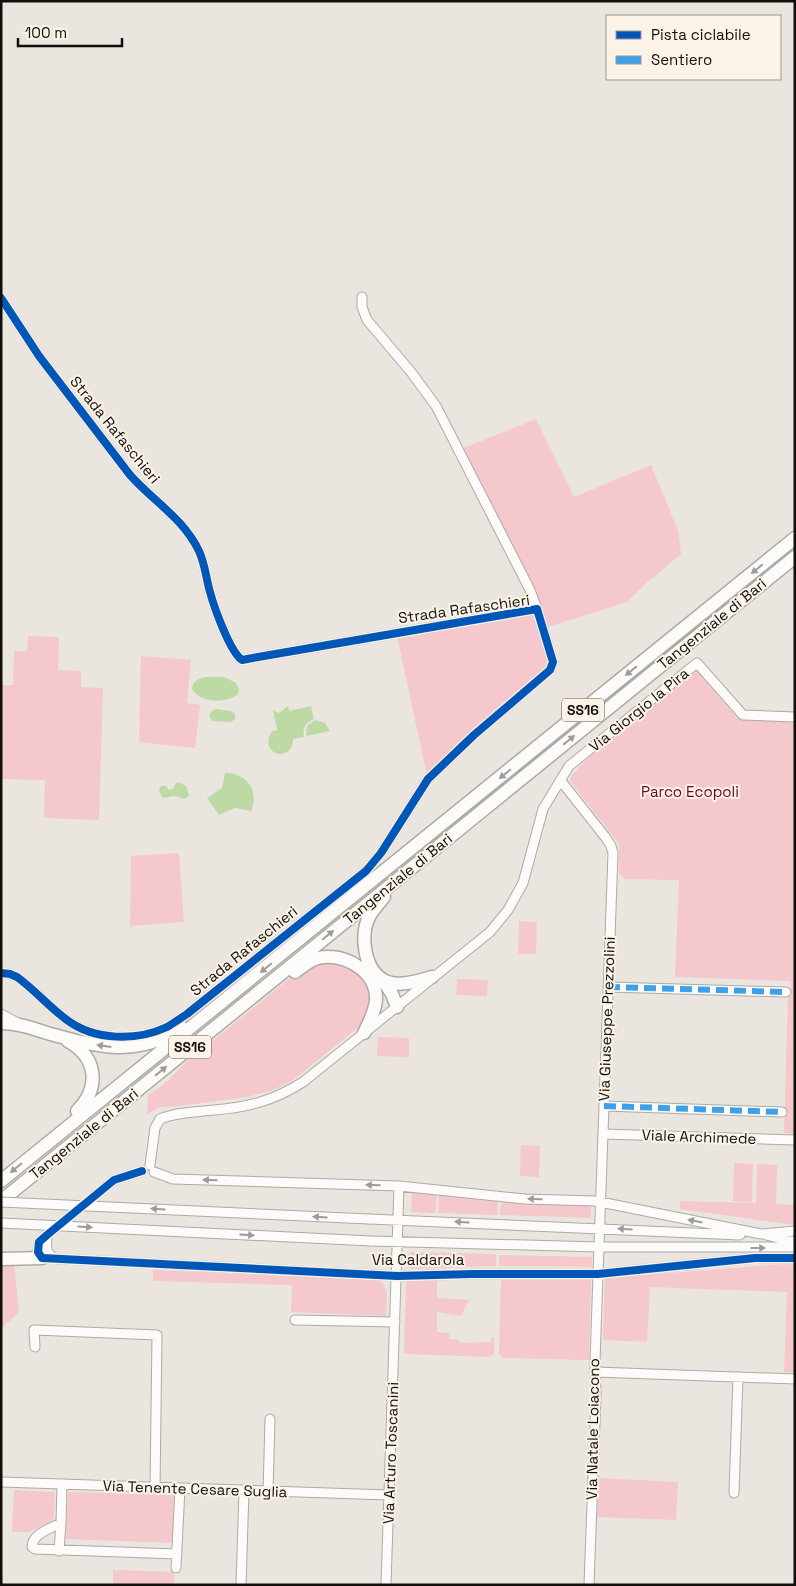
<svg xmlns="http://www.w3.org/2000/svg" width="796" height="1586" viewBox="0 0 796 1586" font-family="'Space Grotesk',sans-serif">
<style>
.green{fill:#f5c8cd}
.water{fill:#bddaa4}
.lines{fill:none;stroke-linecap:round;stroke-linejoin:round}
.minor-casing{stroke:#adaaa5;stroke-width:11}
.highway-casing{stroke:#adaaa5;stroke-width:15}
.minor{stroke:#fcfbfa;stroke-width:9}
.highway{stroke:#fcfbfa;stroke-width:12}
.minor-bridge-casing{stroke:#adaaa5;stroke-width:11;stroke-linecap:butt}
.minor-bridge{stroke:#fcfbfa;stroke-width:9}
.quiet{stroke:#3da1e9;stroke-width:6;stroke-dasharray:12 6;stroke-linecap:butt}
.cycleway-casing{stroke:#fcf3e8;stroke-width:11}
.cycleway{stroke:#0057b8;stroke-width:8}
.oneway{fill:#9e9c9a}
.labels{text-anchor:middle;stroke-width:4;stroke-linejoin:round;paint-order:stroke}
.shield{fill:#fcf3e8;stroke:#58534d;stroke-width:1}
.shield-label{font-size:14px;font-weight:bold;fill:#110e0b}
.street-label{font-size:15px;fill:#110e0b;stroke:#fcf3e8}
.park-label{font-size:15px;fill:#70002b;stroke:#fcf3e8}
</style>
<rect width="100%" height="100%" fill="#eae5df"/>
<path class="green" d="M536 419 574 497 651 465 678 530 681 554 644 585 627 602 542 629 553 662 427 776 397 636 542 610 540 604 461 449Z
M28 636 59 637 58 670 81 671V687L103 688 99 820 44 818 45 780 1 779V685H13L14 651H27Z
M141 656 191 660 187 703 200 705 195 748 139 742Z
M696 670 737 718 795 723V1134L784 1133 788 994H790L791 981 675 977 679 880 625 879 619 873V844L570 781 571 776 588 758Z
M179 853 184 922 130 926 131 856Z
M519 921 537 922 536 954H518Z
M340 961 364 978 373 1001 365 1020 360 1026 292 1081 271 1091 247 1097 172 1107H161L147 1114 148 1095C162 1087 173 1076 184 1064L300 970 308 966Z
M457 979 488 980 487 996 456 995Z
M378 1037 409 1038V1057L377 1056Z
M521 1145 540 1146 539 1177 520 1176Z
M734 1163 753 1164 752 1202 733 1201Z
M757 1164 777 1165 776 1204 795 1205V1225L680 1209V1201L756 1203Z
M412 1192 437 1195 435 1213 411 1212Z
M439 1195 498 1201 497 1215 438 1213Z
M501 1202 591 1206V1218L500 1215Z
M410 1252 496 1254V1266L410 1269Z
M499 1255 592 1257V1267L499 1266Z
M1 1264H14L19 1313 1 1328Z
M784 1264 795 1265V1373L784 1372 787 1292 650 1287 647 1342 603 1340 605 1278Z
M153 1270 378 1280C391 1286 386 1303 386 1316L291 1312 292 1285 153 1281Z
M501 1278 591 1279 589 1360 504 1358 499 1354Z
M437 1280V1298L469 1300 461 1316 437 1312V1332L449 1333V1339L459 1340 460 1343 491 1342V1337L494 1338V1354L489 1357 404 1354 406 1281Z
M599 1478 678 1482 676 1520 597 1517Z
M14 1490 55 1492 54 1519 29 1532H12Z
M68 1492 176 1495V1543L66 1539Z
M113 1570 174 1572V1585H113Z"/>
<path class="water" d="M224 677 236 683 239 689 238 694C227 704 199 703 192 689 194 674 212 677 224 677Z
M288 706 289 711 311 706 314 719C306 722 302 728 304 737L293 739C293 764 257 755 272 731L277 730 273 710 279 713Z
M215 709 231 711 235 714V719L231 722 212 721 210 717V713Z
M315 720 325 723 330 731 306 736 307 726Z
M225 773C247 772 260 792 251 811L235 808 219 815 207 798 222 788Z
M178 782 186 786 189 795 187 798 184 799C178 796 173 795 166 798L162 797 159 790 161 786H166L169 790 174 788 175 784Z"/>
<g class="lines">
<g class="minor-casing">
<path id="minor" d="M362 297V307L367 320 411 372 436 406 530 590 537 609
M1 298 39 356 130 475C154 502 183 518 199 551 205 564 206 578 210 592 214 607 230 652 242 660L258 657 537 609 553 662 550 670 474 735 428 779 381 853 366 871 187 1014C181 1018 174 1023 167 1027 137 1041 95 1041 67 1020 49 1007 35 990 17 977L10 974 1 973
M561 781 606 838 611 846 613 853 598 1274 595 1361 596 1396 589 1585
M608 987 786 992
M1 1014 16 1022
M604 1106 782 1112
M603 1134 795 1140
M150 1165 155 1128 160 1119C177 1112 196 1112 214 1110 249 1107 273 1101 303 1082L490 932 508 910 523 883 543 809 569 766 697 663 743 715 795 717
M142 1171 114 1180 47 1235 39 1242 38 1252 42 1258 397 1276 472 1274H598L755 1258H795
M154 1172 173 1179 399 1186 525 1199 595 1201 761 1234 795 1231
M369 1219 740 1235
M47 1235C47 1248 43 1252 57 1259
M766 1235 795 1242
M371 1241 599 1247H795
M295 1320 395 1322
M35 1347 34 1330 157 1335 155 1488
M595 1372 795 1379
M1 1482 389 1495
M62 1484 61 1523C51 1528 32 1534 32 1547L35 1549 177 1554
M268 1492 270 1419
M734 1493 738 1377
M59 1551 61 1523
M176 1568 180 1488
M241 1585 244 1491
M386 1585 399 1186"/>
</g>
<g class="highway-casing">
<path id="highway" d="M384 897C379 903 374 909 370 915 360 933 363 968 383 980 397 988 418 981 432 977
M295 972C302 967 310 960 318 958 344 952 377 971 376 1000 375 1012 369 1023 364 1033
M383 980 392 994 397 1007
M1 1023C17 1023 32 1028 47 1033 94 1046 138 1059 181 1027
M68 1041C98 1058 100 1088 77 1111
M1 1181 795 538
M1 1201 795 557
M1 1259 42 1258"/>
</g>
<use href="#minor" class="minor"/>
<use href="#highway" class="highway"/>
<g class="minor-bridge-casing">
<path id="minor-bridge" d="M1 1202 369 1219
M1 1223 371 1241"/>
</g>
<use href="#minor-bridge" class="minor-bridge"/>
<path class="quiet" d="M608 987 786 992
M604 1106 782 1112"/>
<g class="cycleway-casing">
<path id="cycleway" d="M1 298 39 356 130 475C154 502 183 518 199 551 205 564 206 578 210 592 214 607 230 652 242 660L258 657 537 609 553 662 550 670 474 735 428 779 381 853 366 871 187 1014C181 1018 174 1023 167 1027 137 1041 95 1041 67 1020 49 1007 35 990 17 977L10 974 1 973
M142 1171 114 1180 47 1235 39 1242 38 1252 42 1258 397 1276 472 1274H598L755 1258H795"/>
</g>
<use href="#cycleway" class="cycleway"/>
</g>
<defs><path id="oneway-solid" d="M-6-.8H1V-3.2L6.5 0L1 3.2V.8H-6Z" transform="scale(1.25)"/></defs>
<g class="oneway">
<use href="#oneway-solid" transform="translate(757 569) rotate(141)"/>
<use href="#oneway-solid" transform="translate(631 671) rotate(141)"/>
<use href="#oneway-solid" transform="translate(569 740) rotate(-39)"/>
<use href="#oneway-solid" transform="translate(505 774) rotate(141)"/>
<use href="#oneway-solid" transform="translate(328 935) rotate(-39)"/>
<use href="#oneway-solid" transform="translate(266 968) rotate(141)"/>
<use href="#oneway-solid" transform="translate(104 1046) rotate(-172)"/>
<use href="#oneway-solid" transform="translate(161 1071) rotate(-39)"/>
<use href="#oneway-solid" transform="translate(16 1168) rotate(140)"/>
<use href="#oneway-solid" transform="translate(210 1180) rotate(-178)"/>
<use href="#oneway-solid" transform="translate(373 1185) rotate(-178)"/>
<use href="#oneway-solid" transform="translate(535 1199) rotate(-178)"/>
<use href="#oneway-solid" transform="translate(158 1209) rotate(-177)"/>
<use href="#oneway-solid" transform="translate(320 1217) rotate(-177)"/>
<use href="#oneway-solid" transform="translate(695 1221) rotate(-169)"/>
<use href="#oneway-solid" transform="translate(462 1222) rotate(-177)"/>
<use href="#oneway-solid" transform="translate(85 1227) rotate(3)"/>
<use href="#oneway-solid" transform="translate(625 1229) rotate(-177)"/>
<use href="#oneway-solid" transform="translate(247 1235) rotate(3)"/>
<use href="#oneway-solid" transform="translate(758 1248)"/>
</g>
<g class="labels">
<g class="shield">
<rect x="562" y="698.5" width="42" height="23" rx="4"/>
<rect x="169" y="1035.5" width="42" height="23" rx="4"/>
</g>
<g class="shield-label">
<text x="583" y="715">SS16</text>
<text x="190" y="1052">SS16</text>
</g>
<g class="street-label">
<text transform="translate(115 430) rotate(51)" y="5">Strada Rafaschieri</text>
<text transform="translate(464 609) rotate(-8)" y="5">Strada Rafaschieri</text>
<text transform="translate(712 624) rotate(-39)" y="5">Tangenziale di Bari</text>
<text transform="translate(639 710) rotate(-39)" y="5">Via Giorgio la Pira</text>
<text transform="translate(398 879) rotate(-39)" y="5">Tangenziale di Bari</text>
<text transform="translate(244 951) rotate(-39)" y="5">Strada Rafaschieri</text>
<text transform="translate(607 1019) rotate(-88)" y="5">Via Giuseppe Prezzolini</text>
<text transform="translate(84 1134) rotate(-39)" y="5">Tangenziale di Bari</text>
<text transform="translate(699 1137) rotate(2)" y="5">Viale Archimede</text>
<text x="418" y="1265">Via Caldarola</text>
<text transform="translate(593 1429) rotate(-89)" y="5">Via Natale Loiacono</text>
<text transform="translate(391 1453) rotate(-88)" y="5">Via Arturo Toscanini</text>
<text transform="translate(195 1489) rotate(2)" y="5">Via Tenente Cesare Suglia</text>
</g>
<g class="park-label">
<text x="690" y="797">Parco Ecopoli</text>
</g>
</g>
<rect width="796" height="1586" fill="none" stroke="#110e0b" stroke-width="5"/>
<rect x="606" y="15" width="175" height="65" fill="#fcf3e8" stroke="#9e9790"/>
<rect x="616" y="31" width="25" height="8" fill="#0057b8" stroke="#9e9790"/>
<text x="651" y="40" font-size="15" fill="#110e0b">Pista ciclabile</text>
<rect x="616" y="56" width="25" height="8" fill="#3da1e9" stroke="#9e9790"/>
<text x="651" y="65" font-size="15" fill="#110e0b">Sentiero</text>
<path d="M18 38v8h104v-8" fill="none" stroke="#110e0b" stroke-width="2.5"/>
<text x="25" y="38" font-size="15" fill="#110e0b" stroke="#fcf3e8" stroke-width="4" paint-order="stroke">100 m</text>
</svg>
